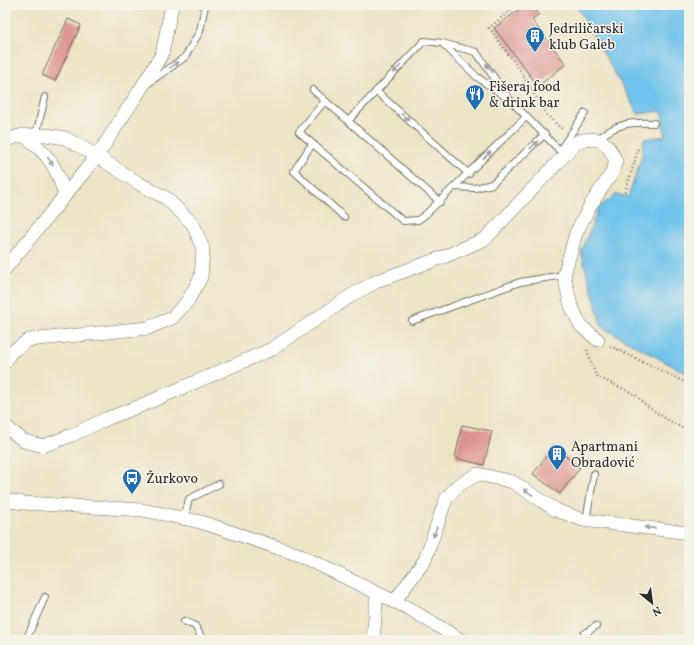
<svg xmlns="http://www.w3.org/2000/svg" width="694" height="645" viewBox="0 0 694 645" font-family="Vollkorn,serif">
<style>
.water{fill:#70c3ec;stroke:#4e778c}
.building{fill:#dc928f}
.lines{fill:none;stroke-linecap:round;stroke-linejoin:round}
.service-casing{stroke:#6f6c61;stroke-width:8}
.minor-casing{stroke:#6f6c61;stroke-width:14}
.path{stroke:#6f6c61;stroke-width:2.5;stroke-dasharray:1 3;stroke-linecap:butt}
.service{stroke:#fff;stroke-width:6}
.minor{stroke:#fff;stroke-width:13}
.oneway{fill:#a0a0a0}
.labels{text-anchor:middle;stroke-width:3;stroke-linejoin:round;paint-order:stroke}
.poi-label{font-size:14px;fill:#2b2b2b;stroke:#f7f3e8;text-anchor:start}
</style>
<rect width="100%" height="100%" fill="#f7f3e8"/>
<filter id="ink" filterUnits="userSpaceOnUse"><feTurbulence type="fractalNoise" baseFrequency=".025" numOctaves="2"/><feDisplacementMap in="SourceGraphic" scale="8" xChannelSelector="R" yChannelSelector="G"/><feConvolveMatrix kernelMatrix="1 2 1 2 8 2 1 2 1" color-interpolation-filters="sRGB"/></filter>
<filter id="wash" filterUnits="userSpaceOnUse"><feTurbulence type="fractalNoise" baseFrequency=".012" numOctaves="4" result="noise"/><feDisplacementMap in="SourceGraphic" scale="16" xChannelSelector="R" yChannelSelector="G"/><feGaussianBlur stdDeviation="0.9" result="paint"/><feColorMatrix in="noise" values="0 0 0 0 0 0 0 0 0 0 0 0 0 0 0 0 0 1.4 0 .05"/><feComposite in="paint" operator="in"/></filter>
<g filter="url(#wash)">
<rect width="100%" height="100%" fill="#ede4c6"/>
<path class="water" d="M576 5H689V375L602 327 581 252 599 207 617 194 628 197 642 156 644 139 665 136 662 111 638 114Z"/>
<g id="blocks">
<path class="building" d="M525 5H532L539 14 532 20 566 64 538 86 494 28Z
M68 19 81 25 55 81 42 75Z
M462 425 492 431 484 465 455 458Z
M554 446 580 468 560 494 533 474Z"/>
</g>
</g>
<g filter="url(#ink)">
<use href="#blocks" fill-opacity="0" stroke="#6f6c61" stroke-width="1"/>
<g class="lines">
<g class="service-casing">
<path id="service" d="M443 44 477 77 510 100 564 155
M150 82 185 57 200 31 205 5
M313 90 440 202
M376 91 469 174
M325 101 299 132 403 221 418 220 426 214 527 116
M348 121 424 41 442 43 476 52 510 100
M36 135 45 97
M598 139C617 123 630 122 654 123
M312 144 294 171 344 217
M560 150 585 113
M455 187 475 188 492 184 545 134
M412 321 520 282 564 275
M184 519 189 499 219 484
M586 521 594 474
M184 621 195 626 203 640
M26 640 45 597
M583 640 584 634 596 626"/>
</g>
<g class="minor-casing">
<path id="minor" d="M23 135C48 153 56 166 65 195
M5 140 23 135H46L65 138 97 156 138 183 166 198 193 224 203 249 201 277 187 302 172 318 148 328 29 340 10 353 5 362
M5 269 97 156 142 87 162 54 172 5
M5 426 24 441 43 446 72 435 106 419 140 406 272 349 352 295 377 281 446 256 485 239 578 141C601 136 606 140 616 161L612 173 591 204 576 233 564 275 571 306 581 326 598 340
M5 500 24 503 143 510 201 522 297 554 408 608 461 640
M394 602 425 560 446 499 457 486 478 474 513 482 556 510 583 520 689 533
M373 640 377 594"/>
</g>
<path class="path" d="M517 5 489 28 520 70 547 115 562 129
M625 192 634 164 638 148
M610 346 689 384
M587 350 596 376 636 395 643 403 663 417 689 432"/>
<use href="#service" class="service"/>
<use href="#minor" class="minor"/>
</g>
<defs><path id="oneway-solid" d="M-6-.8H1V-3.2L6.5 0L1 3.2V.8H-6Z"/></defs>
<g class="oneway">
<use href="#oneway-solid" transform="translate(174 65) rotate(-35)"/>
<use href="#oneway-solid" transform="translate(489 68) rotate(-127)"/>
<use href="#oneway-solid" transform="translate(397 69) rotate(134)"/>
<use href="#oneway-solid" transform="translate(405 117) rotate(42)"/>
<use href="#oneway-solid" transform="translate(534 145) rotate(-43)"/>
<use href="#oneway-solid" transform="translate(487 155) rotate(-45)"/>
<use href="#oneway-solid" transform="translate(50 161) rotate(57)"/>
<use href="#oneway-solid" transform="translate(528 492) rotate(-147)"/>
<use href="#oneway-solid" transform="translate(650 528) rotate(-174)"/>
<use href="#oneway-solid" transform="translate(435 532) rotate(109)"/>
</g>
</g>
<defs>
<g id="building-pin" transform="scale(1)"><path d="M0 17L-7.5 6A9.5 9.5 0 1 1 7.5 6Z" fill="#1f6fb2" stroke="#f7f3e8"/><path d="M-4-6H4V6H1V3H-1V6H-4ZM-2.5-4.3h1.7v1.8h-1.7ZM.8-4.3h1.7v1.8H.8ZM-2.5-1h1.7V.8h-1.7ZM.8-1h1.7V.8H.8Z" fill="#fff"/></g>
<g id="restaurant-pin" transform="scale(1)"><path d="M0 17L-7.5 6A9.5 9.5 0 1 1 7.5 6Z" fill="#1f6fb2" stroke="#f7f3e8"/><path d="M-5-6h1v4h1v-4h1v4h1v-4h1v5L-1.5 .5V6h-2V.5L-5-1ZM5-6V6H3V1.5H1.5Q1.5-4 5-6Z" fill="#fff"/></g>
<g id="bus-pin" transform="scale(1)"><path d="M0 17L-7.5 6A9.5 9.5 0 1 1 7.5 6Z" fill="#1f6fb2" stroke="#f7f3e8"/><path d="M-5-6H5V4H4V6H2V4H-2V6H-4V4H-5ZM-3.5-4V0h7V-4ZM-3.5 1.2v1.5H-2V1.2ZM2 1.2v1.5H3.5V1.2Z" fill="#fff"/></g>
</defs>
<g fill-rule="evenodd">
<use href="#building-pin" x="535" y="36"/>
<use href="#restaurant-pin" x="475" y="94"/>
<use href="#building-pin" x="557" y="454"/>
<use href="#bus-pin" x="132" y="478"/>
</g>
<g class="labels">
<g class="poi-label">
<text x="549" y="33">Jedriličarski<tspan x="549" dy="16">klub Galeb</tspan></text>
<text x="489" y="91">Fišeraj food<tspan x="489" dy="16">&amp; drink bar</tspan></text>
<text x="571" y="451">Apartmani<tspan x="571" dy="16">Obradović</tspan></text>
<text x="146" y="483">Žurkovo</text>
</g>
</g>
<rect width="694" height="645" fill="none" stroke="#f7f3e8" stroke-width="20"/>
<g transform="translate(652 603) rotate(151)" stroke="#f7f3e8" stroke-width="3" paint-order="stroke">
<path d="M0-3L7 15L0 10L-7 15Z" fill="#2b2b2b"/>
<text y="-6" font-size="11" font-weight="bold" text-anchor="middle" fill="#2b2b2b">N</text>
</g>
</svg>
